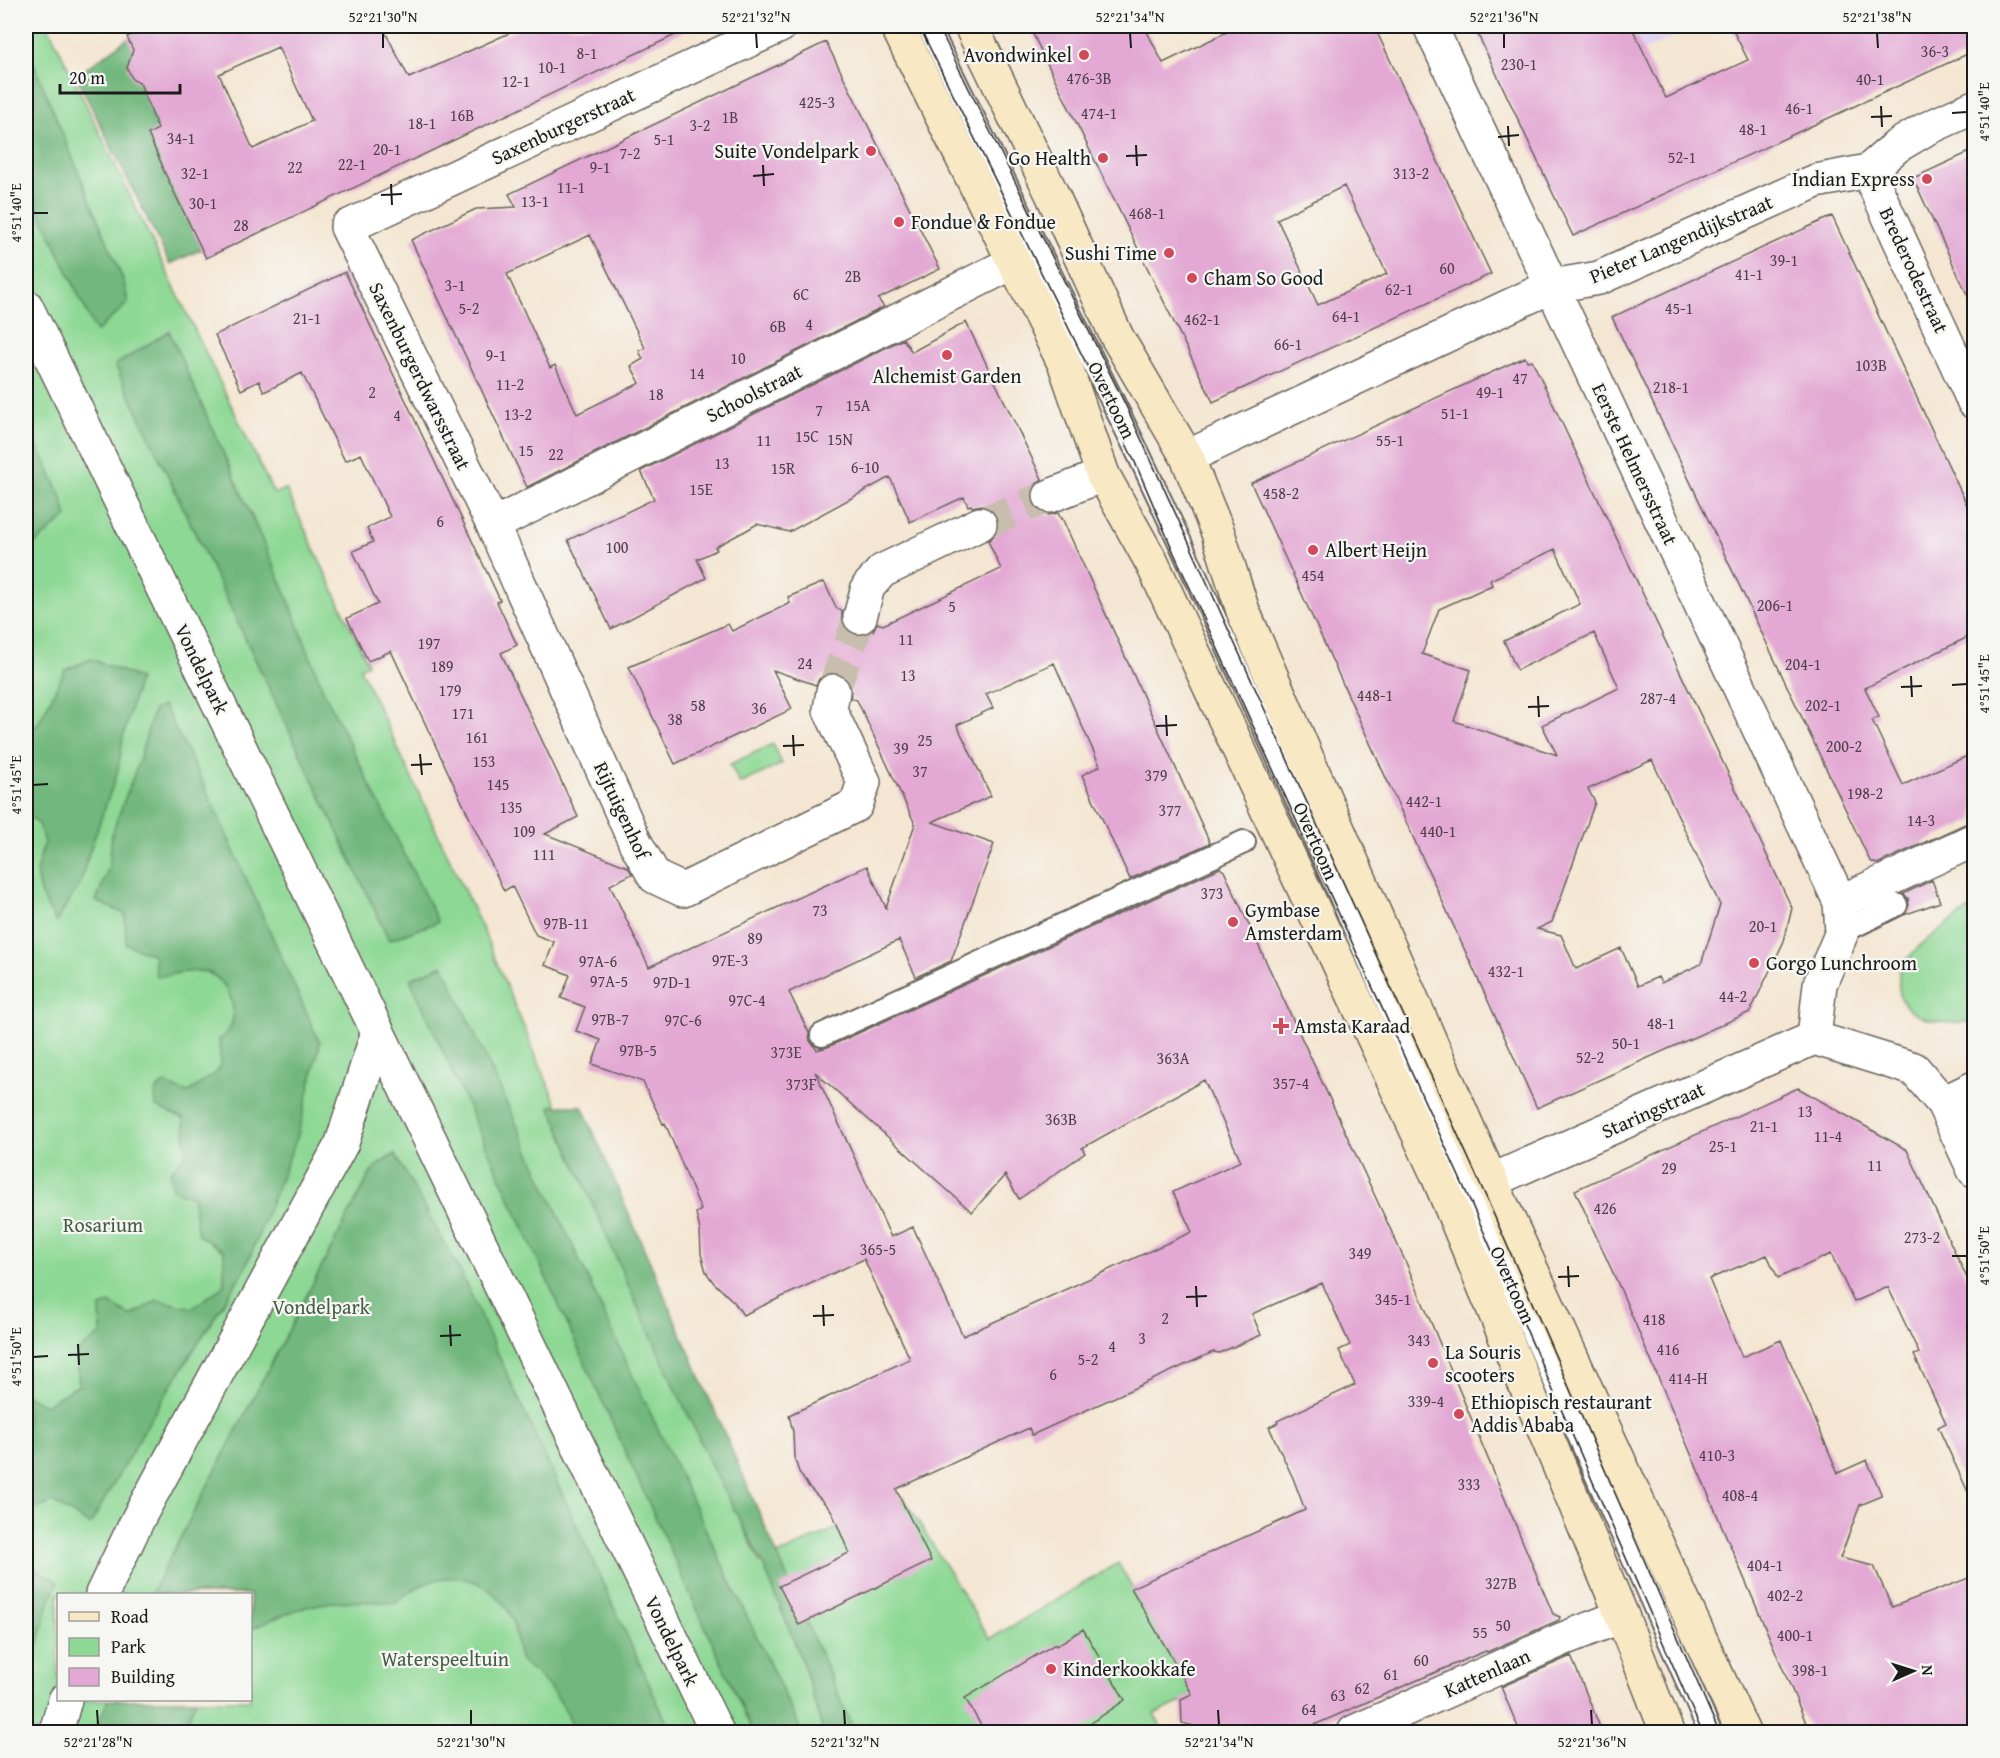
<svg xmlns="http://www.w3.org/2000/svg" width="2000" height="1758" viewBox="0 0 2000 1758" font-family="'Gentium Book Plus',serif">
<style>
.built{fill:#e1d4f3}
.green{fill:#8dd894;stroke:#547a58;stroke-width:1.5;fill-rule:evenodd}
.forest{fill:#72b87e;stroke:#476a4d;stroke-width:1.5}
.building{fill:#e3a9d4;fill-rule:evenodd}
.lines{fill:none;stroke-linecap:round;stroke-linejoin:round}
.street-tunnel{stroke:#c9beae;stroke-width:33;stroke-dasharray:33 16;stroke-linecap:butt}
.lane-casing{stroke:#68635c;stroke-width:26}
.street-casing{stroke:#68635c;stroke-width:36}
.secondary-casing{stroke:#68635c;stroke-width:36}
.lane{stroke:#fff;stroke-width:22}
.street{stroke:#fff;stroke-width:33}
.secondary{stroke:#f8e8c3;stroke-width:33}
.tram{stroke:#1c1c1c;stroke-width:1.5}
.ticks{fill:none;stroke:#1c1c1c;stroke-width:2}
.poi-dot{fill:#d1495b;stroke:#f6f6f2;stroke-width:2}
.labels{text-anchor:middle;stroke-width:4.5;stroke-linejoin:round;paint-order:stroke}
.number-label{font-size:16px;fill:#4e3f4a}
.poi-label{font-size:20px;fill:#1c1c1c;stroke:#f6f6f2;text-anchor:start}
.street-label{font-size:20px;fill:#1c1c1c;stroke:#f6f6f2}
.park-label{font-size:20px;fill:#445e46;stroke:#f6f6f2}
.neatline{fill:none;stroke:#1c1c1c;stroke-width:2}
.ticks-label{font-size:15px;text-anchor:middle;fill:#1c1c1c}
</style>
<rect width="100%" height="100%" fill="#f6f6f2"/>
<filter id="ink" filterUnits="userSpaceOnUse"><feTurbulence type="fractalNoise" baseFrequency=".0167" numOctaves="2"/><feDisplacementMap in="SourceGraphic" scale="12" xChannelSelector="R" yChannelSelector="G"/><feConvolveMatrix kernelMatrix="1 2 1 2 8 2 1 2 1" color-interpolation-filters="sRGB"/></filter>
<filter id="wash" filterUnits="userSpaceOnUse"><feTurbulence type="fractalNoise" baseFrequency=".008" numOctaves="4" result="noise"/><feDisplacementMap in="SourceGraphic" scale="24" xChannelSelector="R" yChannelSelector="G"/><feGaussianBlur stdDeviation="1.35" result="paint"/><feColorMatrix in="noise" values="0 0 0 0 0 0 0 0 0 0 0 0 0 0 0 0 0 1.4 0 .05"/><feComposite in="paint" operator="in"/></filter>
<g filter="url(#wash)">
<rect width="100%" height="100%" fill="#f4e6d2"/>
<path class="built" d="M1611 26H1698L1627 58Z"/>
<path class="green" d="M26 26H48L274 494 286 489 368 664 360 668 482 928 652 1331 760 1563 904 1498 990 1639 1118 1563 1194 1696 1155 1714 1163 1732H26ZM58 1594H250V1700H58Z
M773 744 782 764 740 784 730 764Z
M1974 907V1021C1947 1026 1897 1022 1899 983 1899 979 1898 974 1900 970 1912 947 1953 919 1974 907Z"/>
<path class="forest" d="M137 32 177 120 213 244 170 264 76 76Z
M31 57 124 282 128 303 96 332 26 183V59Z
M169 331 285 591 324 692 438 922 389 940 115 365Z
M26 423 60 493 67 516 36 543 26 542Z
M91 659 139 678 123 737 118 770 88 856 80 884 56 922 40 893 36 872 44 843 39 824 26 814V734L38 724 65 670Z
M164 706 205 787 320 1043 298 1135 245 1269 154 1413 90 1525 53 1502 34 1510 26 1503V1395L45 1405 79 1385 77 1352 101 1334 100 1308 109 1303 131 1316 157 1300 192 1308 224 1286V1251L198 1235 193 1197 172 1189 171 1171 186 1154 184 1119 156 1107 155 1092 164 1083 187 1093 217 1072C223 1064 219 1050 219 1040 222 1037 226 1034 229 1030 240 1010 228 979 206 972 195 969 168 975 156 977L154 955 126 944 125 914 96 901 109 867 112 833 139 761 154 709Z
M443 965 637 1385 802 1732H753L410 979Z
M550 1106H582L851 1724 849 1732H823L805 1669 763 1564 713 1469 635 1301Z
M395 1154 460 1271 671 1732H574C569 1711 554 1691 538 1675 533 1670 525 1666 521 1660 516 1652 517 1625 509 1612 481 1567 431 1569 396 1603 373 1602 349 1600 326 1603 300 1606 274 1619 251 1629L250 1594H151L370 1174 380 1163Z
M26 1549 27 1564 58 1582 47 1609 35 1658 27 1637 26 1636Z
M26 1681 37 1685 26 1725Z
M108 1700H196L183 1732H117L97 1727Z"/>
<g id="blocks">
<path class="building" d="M152 26H382L409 78 525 26H694L206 258 162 167H163L148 134 158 129 140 83 133 80 127 68 133 50 127 37ZM278 47 312 121 253 149 219 74Z
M1029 26H1144L1163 63 1239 26H1374L1491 274 1213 402ZM1344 186 1387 274 1318 305 1277 219Z
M1474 26H1631L1666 98 1748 60 1731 26H1974V51L1573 236Z
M826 42 940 269 878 299 884 307 527 487 411 240 476 209 516 207 509 194ZM590 235 645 348 639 351 643 359 631 366 640 383 577 414 555 365 550 368 507 274Z
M1974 150V309L1913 178Z
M1832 216 1974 520V634L1865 688 1879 717 1872 720 1903 785 1974 753V820L1877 864 1870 861 1612 317Z
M345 272 500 600 497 602 517 645 501 653 578 817 545 834 628 867 632 874 610 885 649 967 867 866 886 908 915 824 857 700 851 698V685L844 676 836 673H827L819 679 816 685 773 670 792 709 675 764 629 667 728 624 732 631 790 603 788 597 824 582 837 609 842 611V621L846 630 855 635H865L873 631 877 623 883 625 1001 569 988 541 996 534 999 525 997 516 990 508 982 505 972 507 971 505 968 506 964 497 910 522 890 477 789 532 757 524 747 530 715 547 717 550 697 559 706 578 611 629 568 540 654 499 641 471 903 339 912 352 966 322 1042 479 1035 485 1032 493 1033 503 1039 511 1048 515 1058 513 1061 519 1062 518 1210 843 1130 879 1082 775 1100 766 1054 663 986 694 993 708 957 725 991 796 932 822 994 844 951 961 916 977 899 940 789 992 809 1033 810 1041 817 1050 828 1047 1220 868 1224 871 1407 1265 1553 1614 1560 1617 1559 1620 1487 1652 1486 1651 1443 1669 1298 1732H1204L1202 1728 1182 1723 1181 1699 1192 1694 1179 1671V1663L1176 1665 1131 1588 1305 1510 1293 1478 1269 1427 1278 1423 1277 1421 1355 1385 1339 1350 1350 1345 1322 1283 1252 1314 1261 1335 1219 1353 1213 1352 1032 1435 1029 1428 896 1489 931 1561 799 1625 779 1586 849 1553 831 1510 808 1486 799 1472 794 1457 793 1432 789 1415 910 1359 864 1259 743 1315 734 1302 713 1282 706 1272 701 1254 700 1230 696 1213 701 1210 665 1123 663 1124 643 1082 592 1064 601 1040 576 1031 585 1007 561 998 570 975 545 965 554 942 536 935 512 886 504 891 391 651 368 661 347 618 378 604 353 551 373 542 367 528 390 517 361 454 345 461 302 373 264 392 259 381 241 390 215 335ZM815 1072 972 1212 1005 1175 1019 1199 1085 1153 1082 1148 1204 1080 1241 1161 1173 1192 1192 1232 963 1336 913 1227 891 1237Z
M1525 357 1527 361 1532 360 1792 908 1784 941 1750 1012 1537 1108 1251 483ZM1555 549 1580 604 1504 641 1517 670 1594 633 1619 688 1542 725 1557 755 1454 721 1471 670 1422 654 1439 609 1492 585 1490 580ZM1652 760 1720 905 1701 964 1661 983 1658 977 1638 986 1621 948 1576 969 1561 935 1537 929 1552 922 1595 802 1588 789Z
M1932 880 1940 902 1904 915 1909 905 1908 898 1903 894Z
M1798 1088 1907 1150 1974 1293V1505L1938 1427 1946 1423 1914 1355 1919 1353 1888 1287 1854 1302 1831 1254 1778 1278 1767 1255 1709 1279 1742 1357 1781 1340 1838 1473 1867 1460 1882 1496 1860 1505 1840 1558 1874 1566 1892 1607 1974 1576V1732H1810L1620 1288 1575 1190Z
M1083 1629 1125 1700 1078 1732H985L965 1698 1055 1644 1056 1646Z
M1571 1656 1602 1732H1520L1501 1687Z"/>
</g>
</g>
<g filter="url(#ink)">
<use href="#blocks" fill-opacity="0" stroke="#68635c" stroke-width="1.5"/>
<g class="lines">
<path class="street-tunnel" d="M980 524 1050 496
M833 691 860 617"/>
<g class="lane-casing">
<path id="lane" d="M928 26 1140 457 1183 549 1325 861 1710 1732
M1842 932 1896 905
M822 1035 1244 842"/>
</g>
<g class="street-casing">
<path id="street" d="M780 26 347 227 493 525 635 842 655 877 683 890 856 805 864 782 830 710 833 691
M1430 26 1840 902 1842 932 1820 984 1814 1038 1914 1069 1943 1103 1974 1170
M1868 171 1974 402
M26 306 717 1732
M1187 457 1552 286 1599 278 1816 181 1868 171 1897 146 1924 130 1974 107
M1050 496 1103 475
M493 525 1014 262
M860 617 868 587 882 571 980 524
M1840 902 1974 840
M1943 1103 1974 1088
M1491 1181 1814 1038
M102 1594 139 1517 342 1143 378 1032
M56 1732 65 1700
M1354 1732 1563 1639 1622 1616"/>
</g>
<g class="secondary-casing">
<path id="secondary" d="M897 26 1065 365 1103 475 1152 563 1437 1174 1622 1616 1667 1732
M971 26 1052 194 1117 337 1187 457 1218 533 1243 611 1491 1181 1743 1732"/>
</g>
<use href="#lane" class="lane"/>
<use href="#street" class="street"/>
<use href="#secondary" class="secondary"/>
<path class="tram" d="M919 26 1134 460 1174 553 1472 1205 1702 1732
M938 26 1126 406 1190 545 1487 1199 1719 1732"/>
</g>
</g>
<path class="ticks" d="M383 33V48M756 33 757 48M1130 33 1131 48M1504 33V48M1877 33 1878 48M1881 106 1882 127M1952 113 1967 112M1871 117 1892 116M1508 126 1509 146M1498 137 1519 135M1136 145 1137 166M1126 156 1147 155M763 165 764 186M753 176 774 174M391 184 392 205M381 195 402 194M33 213H48M1911 676 1912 697M1952 685 1967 684M1901 687 1922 686M1538 696 1539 717M1528 707 1549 706M1166 715 1167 736M1156 726 1177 725M793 735 794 756M783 746 804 745M420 754 422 775M411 765 432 764M33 785 48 784M1952 1256H1967M1568 1266 1569 1287M1558 1277 1579 1276M1196 1286 1197 1307M1186 1297 1207 1296M823 1305 824 1326M813 1316 834 1315M450 1325 451 1346M440 1336 461 1335M78 1344 79 1365M68 1355 89 1354M33 1357 48 1356M97 1710 98 1725M471 1710V1725M844 1710 845 1725M1218 1710 1219 1725M1591 1710 1592 1725"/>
<g class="poi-dot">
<circle cx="1084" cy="55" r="6"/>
<circle cx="871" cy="151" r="6"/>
<circle cx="1103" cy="158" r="6"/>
<circle cx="1927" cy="179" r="6"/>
<circle cx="899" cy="222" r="6"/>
<circle cx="1169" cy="253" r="6"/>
<circle cx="1192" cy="278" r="6"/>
<circle cx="947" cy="355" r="6"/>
<circle cx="1313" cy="550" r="6"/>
<circle cx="1233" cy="922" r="6"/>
<circle cx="1754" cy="963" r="6"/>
<path d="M1278 1017h6v6h6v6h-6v6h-6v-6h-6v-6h6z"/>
<circle cx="1433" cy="1363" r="6"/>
<circle cx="1459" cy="1414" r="6"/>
<circle cx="1051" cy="1669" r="6"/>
</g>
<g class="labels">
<g class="number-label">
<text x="1935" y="57">36-3</text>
<text x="587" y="59">8-1</text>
<text x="1519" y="70">230-1</text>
<text x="552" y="73">10-1</text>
<text x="1089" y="84">476-3B</text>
<text x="1870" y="85">40-1</text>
<text x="516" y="87">12-1</text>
<text x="817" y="108">425-3</text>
<text x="1799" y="114">46-1</text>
<text x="1099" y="119">474-1</text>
<text x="462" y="121">16B</text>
<text x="730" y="123">1B</text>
<text x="422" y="129">18-1</text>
<text x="700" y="131">3-2</text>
<text x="1753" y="135">48-1</text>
<text x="181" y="144">34-1</text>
<text x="664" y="145">5-1</text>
<text x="387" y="155">20-1</text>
<text x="630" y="159">7-2</text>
<text x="1682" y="163">52-1</text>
<text x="352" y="170">22-1</text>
<text x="295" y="173">22</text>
<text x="600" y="173">9-1</text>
<text x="195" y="179">32-1</text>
<text x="1411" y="179">313-2</text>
<text x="571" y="193">11-1</text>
<text x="535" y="207">13-1</text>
<text x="203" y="209">30-1</text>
<text x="1147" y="219">468-1</text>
<text x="241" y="231">28</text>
<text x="1784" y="266">39-1</text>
<text x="1447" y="274">60</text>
<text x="1749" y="280">41-1</text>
<text x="853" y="282">2B</text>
<text x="455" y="291">3-1</text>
<text x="1399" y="295">62-1</text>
<text x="801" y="300">6C</text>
<text x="469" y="314">5-2</text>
<text x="1679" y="314">45-1</text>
<text x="1346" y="322">64-1</text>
<text x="307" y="324">21-1</text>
<text x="1202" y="325">462-1</text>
<text x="809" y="330">4</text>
<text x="778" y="332">6B</text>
<text x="1288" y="350">66-1</text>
<text x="496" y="361">9-1</text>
<text x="738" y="364">10</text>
<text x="1871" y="371">103B</text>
<text x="697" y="379">14</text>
<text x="1520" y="384">47</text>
<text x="510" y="390">11-2</text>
<text x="1671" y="393">218-1</text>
<text x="372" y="398">2</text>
<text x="1490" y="398">49-1</text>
<text x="656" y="400">18</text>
<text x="858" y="411">15A</text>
<text x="819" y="416">7</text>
<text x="1455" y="419">51-1</text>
<text x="518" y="420">13-2</text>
<text x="397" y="421">4</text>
<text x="807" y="442">15C</text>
<text x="840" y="445">15N</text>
<text x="764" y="446">11</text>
<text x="1390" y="446">55-1</text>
<text x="526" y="456">15</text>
<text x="556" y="460">22</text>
<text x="722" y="469">13</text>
<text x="865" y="473">6-10</text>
<text x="783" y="474">15R</text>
<text x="701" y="495">15E</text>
<text x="1281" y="499">458-2</text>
<text x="440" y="527">6</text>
<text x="617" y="553">100</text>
<text x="1313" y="581">454</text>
<text x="1775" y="611">206-1</text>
<text x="952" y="612">5</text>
<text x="906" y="645">11</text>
<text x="429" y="649">197</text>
<text x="805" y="669">24</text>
<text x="1803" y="670">204-1</text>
<text x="442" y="672">189</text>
<text x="908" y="681">13</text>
<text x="450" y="696">179</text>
<text x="1375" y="701">448-1</text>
<text x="1658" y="704">287-4</text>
<text x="698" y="711">58</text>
<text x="1823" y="711">202-1</text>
<text x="759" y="714">36</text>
<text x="463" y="719">171</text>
<text x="675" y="725">38</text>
<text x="477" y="743">161</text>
<text x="925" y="746">25</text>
<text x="1844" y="752">200-2</text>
<text x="901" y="754">39</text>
<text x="484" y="767">153</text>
<text x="920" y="777">37</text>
<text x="1156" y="781">379</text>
<text x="498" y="790">145</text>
<text x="1865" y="799">198-2</text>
<text x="1424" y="807">442-1</text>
<text x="511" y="813">135</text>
<text x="1170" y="816">377</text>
<text x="1921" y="826">14-3</text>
<text x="524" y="837">109</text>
<text x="1438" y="837">440-1</text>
<text x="544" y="860">111</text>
<text x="1212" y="899">373</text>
<text x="820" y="916">73</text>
<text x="566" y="929">97B-11</text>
<text x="1763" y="932">20-1</text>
<text x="755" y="944">89</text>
<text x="730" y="966">97E-3</text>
<text x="598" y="967">97A-6</text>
<text x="1506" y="977">432-1</text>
<text x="609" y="987">97A-5</text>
<text x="672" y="988">97D-1</text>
<text x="1733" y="1002">44-2</text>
<text x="747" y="1006">97C-4</text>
<text x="610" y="1025">97B-7</text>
<text x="683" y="1026">97C-6</text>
<text x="1661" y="1029">48-1</text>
<text x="1626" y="1049">50-1</text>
<text x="638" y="1056">97B-5</text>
<text x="786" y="1058">373E</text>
<text x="1590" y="1063">52-2</text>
<text x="1173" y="1064">363A</text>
<text x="1291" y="1089">357-4</text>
<text x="801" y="1090">373F</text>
<text x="1805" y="1117">13</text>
<text x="1061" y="1125">363B</text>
<text x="1764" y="1132">21-1</text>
<text x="1828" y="1142">11-4</text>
<text x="1723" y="1152">25-1</text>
<text x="1875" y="1171">11</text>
<text x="1669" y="1174">29</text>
<text x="1605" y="1214">426</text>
<text x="1922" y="1243">273-2</text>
<text x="878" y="1255">365-5</text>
<text x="1360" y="1259">349</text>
<text x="1393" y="1305">345-1</text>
<text x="1165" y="1324">2</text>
<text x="1654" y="1325">418</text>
<text x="1142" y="1344">3</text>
<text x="1419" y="1346">343</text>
<text x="1112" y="1352">4</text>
<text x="1668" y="1355">416</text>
<text x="1088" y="1365">5-2</text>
<text x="1053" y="1380">6</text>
<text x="1688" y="1384">414-H</text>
<text x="1426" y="1407">339-4</text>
<text x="1717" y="1461">410-3</text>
<text x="1469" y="1490">333</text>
<text x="1740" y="1501">408-4</text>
<text x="1765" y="1571">404-1</text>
<text x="1501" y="1589">327B</text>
<text x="1785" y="1601">402-2</text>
<text x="1503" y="1631">50</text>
<text x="1480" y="1638">55</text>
<text x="1795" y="1641">400-1</text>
<text x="1421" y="1666">60</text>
<text x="1810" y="1676">398-1</text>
<text x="1391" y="1680">61</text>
<text x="1362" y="1694">62</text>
<text x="1338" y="1701">63</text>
<text x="1309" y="1715">64</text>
</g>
<g class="poi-label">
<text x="1072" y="62" text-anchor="end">Avondwinkel</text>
<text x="859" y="158" text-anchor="end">Suite Vondelpark</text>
<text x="1091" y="165" text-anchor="end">Go Health</text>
<text x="1915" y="186" text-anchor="end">Indian Express</text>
<text x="911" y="229">Fondue &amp; Fondue</text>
<text x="1157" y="260" text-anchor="end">Sushi Time</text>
<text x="1204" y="285">Cham So Good</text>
<text x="947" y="383" text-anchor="middle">Alchemist Garden</text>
<text x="1325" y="557">Albert Heijn</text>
<text x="1245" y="917">Gymbase<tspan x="1245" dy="23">Amsterdam</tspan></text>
<text x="1766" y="970">Gorgo Lunchroom</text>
<text x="1294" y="1033">Amsta Karaad</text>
<text x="1445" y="1359">La Souris<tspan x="1445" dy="23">scooters</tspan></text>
<text x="1471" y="1409">Ethiopisch restaurant<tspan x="1471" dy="23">Addis Ababa</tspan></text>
<text x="1063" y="1676">Kinderkookkafe</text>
</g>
<g class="street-label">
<text transform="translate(563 126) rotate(-25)" y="7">Saxenburgerstraat</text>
<text transform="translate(1681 239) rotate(-23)" y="7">Pieter Langendijkstraat</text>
<text transform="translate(1914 270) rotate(65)" y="7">Brederodestraat</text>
<text transform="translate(420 376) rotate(64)" y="7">Saxenburgerdwarsstraat</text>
<text transform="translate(754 393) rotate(-27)" y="7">Schoolstraat</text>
<text transform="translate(1112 400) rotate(64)" y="7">Overtoom</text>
<text transform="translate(1635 464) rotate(65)" y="7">Eerste Helmersstraat</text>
<text transform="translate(202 669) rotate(64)" y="7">Vondelpark</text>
<text transform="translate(622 810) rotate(65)" y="7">Rijtuigenhof</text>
<text transform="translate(1316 841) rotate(66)" y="7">Overtoom</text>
<text transform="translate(1653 1110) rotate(-24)" y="7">Staringstraat</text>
<text transform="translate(1513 1285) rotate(66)" y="7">Overtoom</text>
<text transform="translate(672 1641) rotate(64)" y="7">Vondelpark</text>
<text transform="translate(1487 1673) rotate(-24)" y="7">Kattenlaan</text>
</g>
<g class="park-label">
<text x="103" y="1232">Rosarium</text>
<text x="321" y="1314">Vondelpark</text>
<text x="445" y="1666">Waterspeeltuin</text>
</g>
</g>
<rect width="2000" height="1758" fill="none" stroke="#f6f6f2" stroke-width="66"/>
<rect x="57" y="1593" width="195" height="108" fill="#f6f6f2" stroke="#9f9f9c" stroke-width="1.5"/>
<rect x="69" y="1612" width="30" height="9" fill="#f8e8c3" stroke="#9f9f9c" stroke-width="1.5"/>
<text x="111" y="1623" font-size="18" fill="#1c1c1c">Road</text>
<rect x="69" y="1638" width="30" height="18" fill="#8dd894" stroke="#9f9f9c" stroke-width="1.5"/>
<text x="111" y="1653" font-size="18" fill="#1c1c1c">Park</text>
<rect x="69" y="1668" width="30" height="18" fill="#e3a9d4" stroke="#9f9f9c" stroke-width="1.5"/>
<text x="111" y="1683" font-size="18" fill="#1c1c1c">Building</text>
<g transform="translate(1913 1671) rotate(87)" stroke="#f6f6f2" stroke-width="4.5" paint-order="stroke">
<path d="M0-4.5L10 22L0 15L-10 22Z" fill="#1c1c1c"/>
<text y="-9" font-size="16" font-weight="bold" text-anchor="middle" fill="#1c1c1c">N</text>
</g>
<path d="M60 84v9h120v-9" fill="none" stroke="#1c1c1c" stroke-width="3"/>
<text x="69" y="84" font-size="18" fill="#1c1c1c" stroke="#f6f6f2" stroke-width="4.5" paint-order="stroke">20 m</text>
<rect x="33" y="33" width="1934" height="1692" class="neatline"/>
<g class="ticks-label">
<text x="383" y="22">52°21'30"N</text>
<text x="756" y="22">52°21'32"N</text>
<text x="1130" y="22">52°21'34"N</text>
<text x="1504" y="22">52°21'36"N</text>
<text x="1877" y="22">52°21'38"N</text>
<text transform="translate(1984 112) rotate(-90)" y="5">4°51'40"E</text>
<text transform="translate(16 213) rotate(-90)" y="5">4°51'40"E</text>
<text transform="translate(1984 684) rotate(-90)" y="5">4°51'45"E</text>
<text transform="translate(16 785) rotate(-90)" y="5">4°51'45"E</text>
<text transform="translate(1984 1256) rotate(-90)" y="5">4°51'50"E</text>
<text transform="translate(16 1357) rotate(-90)" y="5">4°51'50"E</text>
<text x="98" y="1747">52°21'28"N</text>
<text x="471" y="1747">52°21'30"N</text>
<text x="845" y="1747">52°21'32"N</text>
<text x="1219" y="1747">52°21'34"N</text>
<text x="1592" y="1747">52°21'36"N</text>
</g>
</svg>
